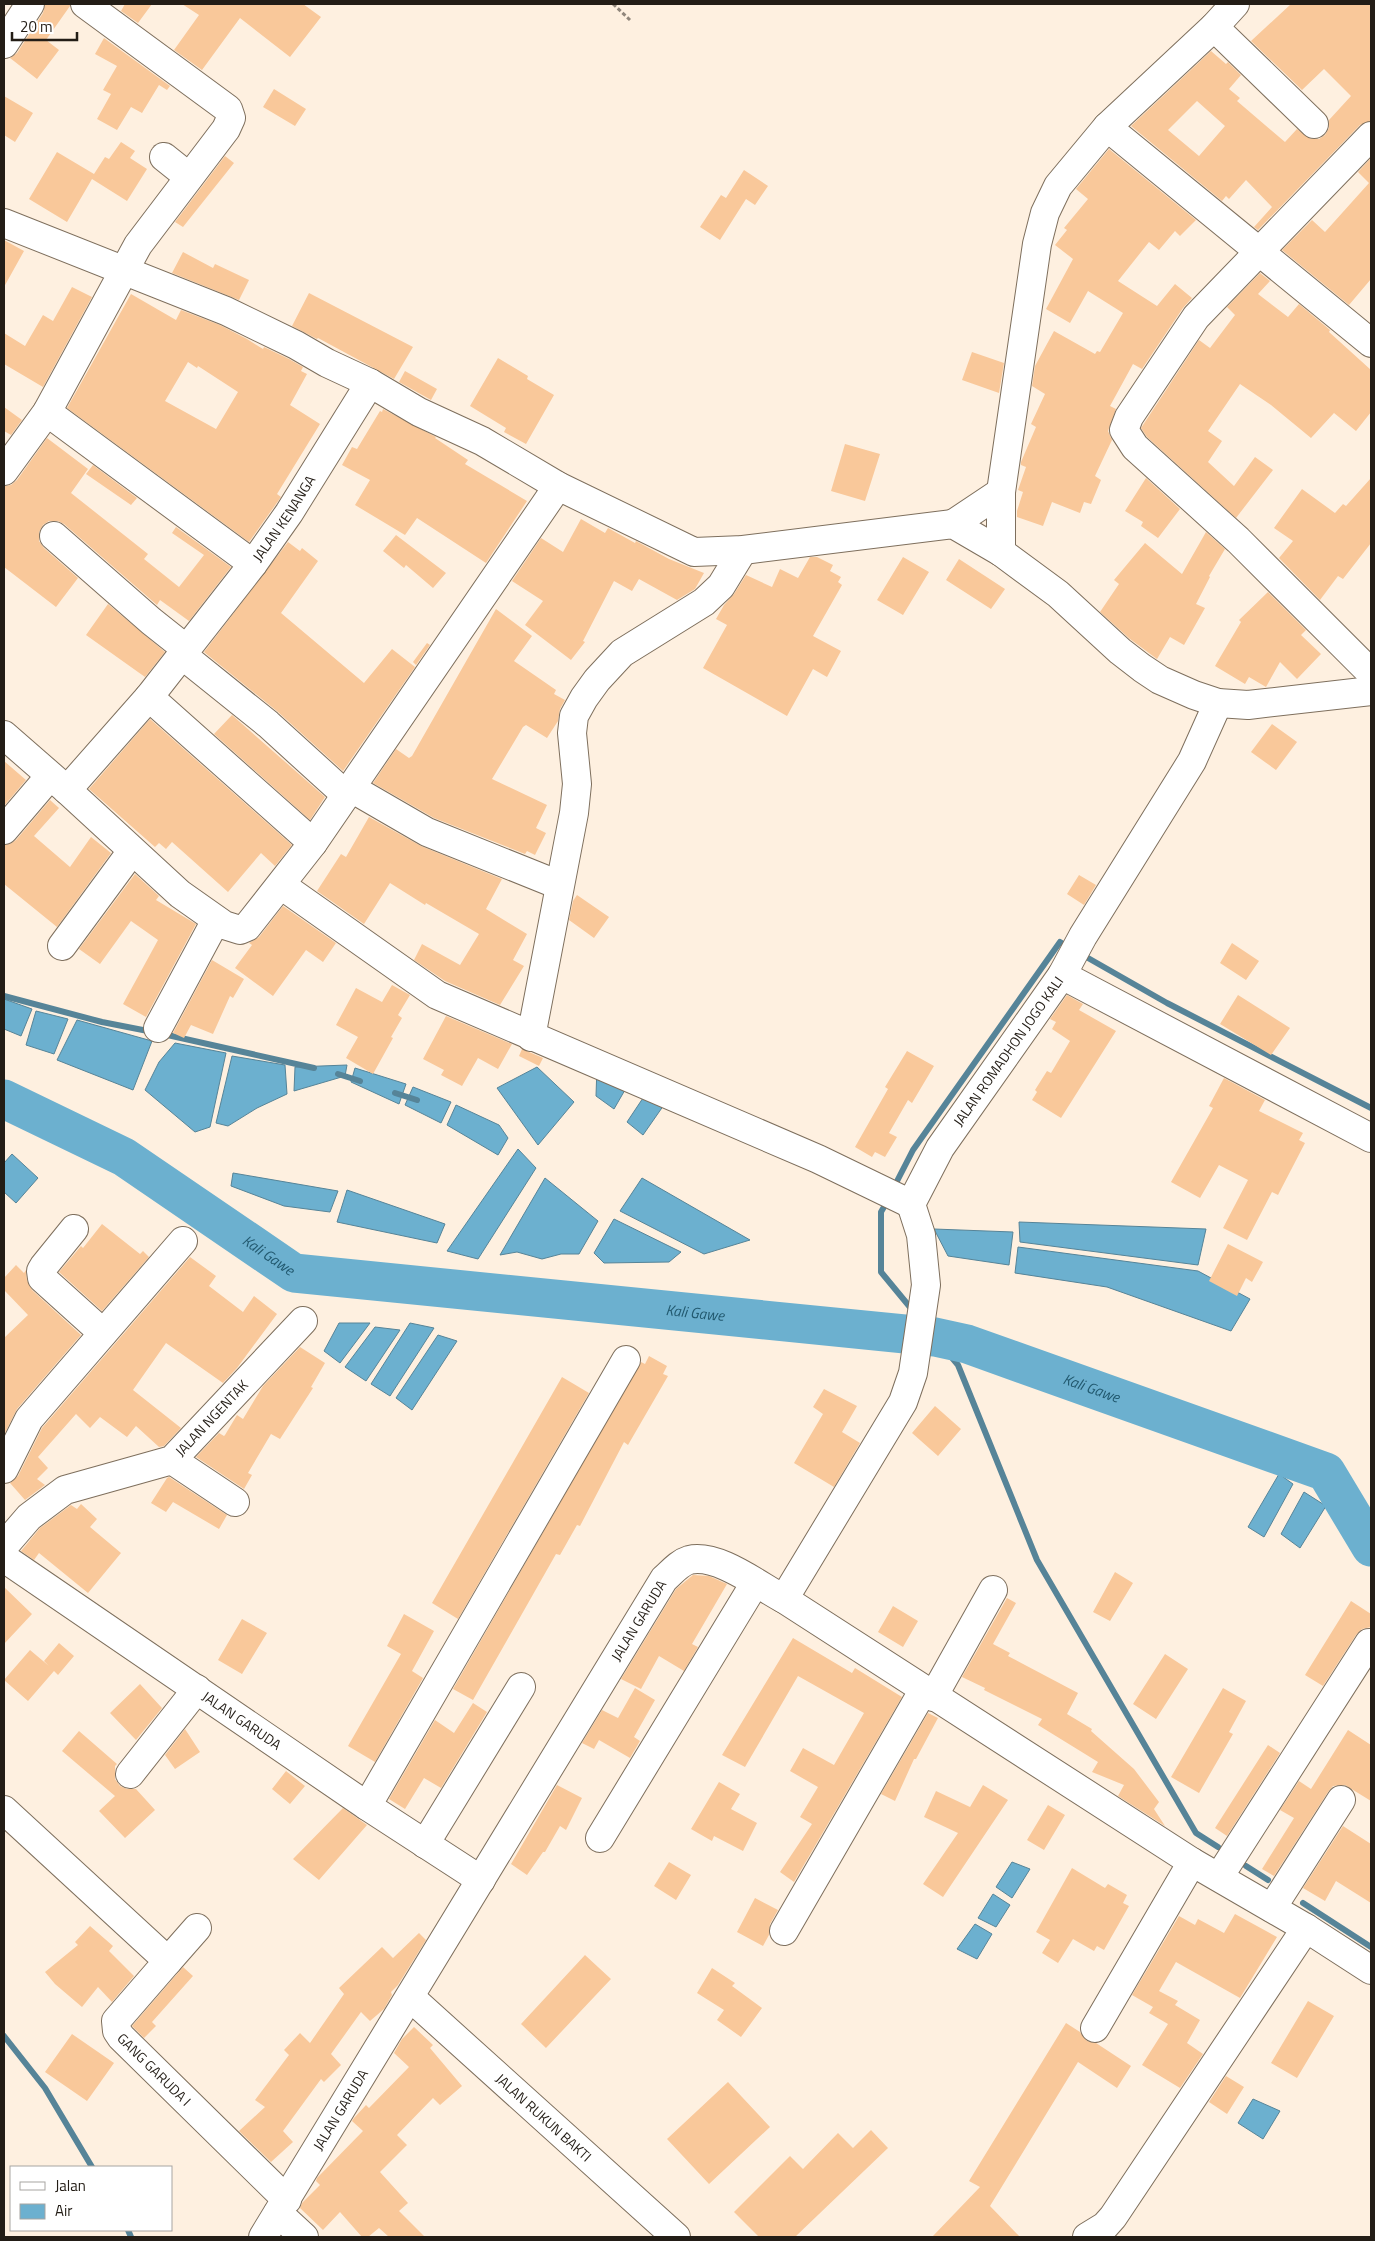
<svg xmlns="http://www.w3.org/2000/svg" width="1375" height="2241" viewBox="0 0 1375 2241" font-family="'Titillium Web',sans-serif">
<style>
.water{fill:#6cb0cf;stroke:#568498}
.lines{fill:none;stroke-linecap:round;stroke-linejoin:round}
.stream{stroke:#568498;stroke-width:6}
.river{stroke:#6cb0cf;stroke-width:39}
.building{fill:#f9c89a;fill-rule:evenodd}
.minor-casing{stroke:#7e6f5d;stroke-width:30}
.path{stroke:#90867b;stroke-width:3;stroke-dasharray:4 2.5;stroke-linecap:butt}
.minor{stroke:#fff;stroke-width:28}
.labels{text-anchor:middle;stroke-width:4.5;stroke-linejoin:round;paint-order:stroke}
.street-label{font-size:14px;fill:#231d16;stroke:#fff}
.water-label{font-size:15px;font-style:italic;fill:#22596f;stroke:#fff}
</style>
<rect width="100%" height="100%" fill="#fef0e0"/>
<path class="water" d="M4 999 32 1009 21 1036 4 1029Z
M36 1011 68 1019 54 1054 26 1045Z
M77 1020 152 1041 133 1090 57 1060Z
M175 1043 226 1053 210 1127 195 1132 145 1090 159 1062Z
M232 1056 285 1065 287 1094 257 1108 228 1126 216 1123Z
M347 1065 345 1076 294 1091 295 1067Z
M597 1066 629 1083 614 1109 596 1096Z
M537 1067 574 1102 538 1145 497 1088Z
M355 1068 406 1084 399 1104 351 1082Z
M413 1087 451 1102 441 1123 405 1105Z
M647 1092 666 1102 643 1135 627 1122Z
M456 1105 499 1125 508 1138 498 1155 447 1125Z
M518 1149 536 1168 478 1259 447 1251Z
M12 1154 38 1178 16 1203 4 1192V1163Z
M233 1173 338 1191 330 1212 284 1206 231 1186Z
M545 1178 598 1221 579 1254H561L542 1259 517 1252 500 1255Z
M642 1178 750 1240 704 1254 620 1211Z
M347 1190 445 1224 437 1243 337 1222Z
M614 1219 681 1252 669 1262 604 1263 594 1253Z
M1019 1222 1206 1229 1198 1265 1020 1242Z
M934 1229 1013 1232 1009 1265 948 1256Z
M1018 1247 1198 1271 1250 1299 1231 1331 1107 1287 1015 1273Z
M339 1323H370L340 1363 324 1351Z
M410 1323 434 1328 390 1396 371 1384Z
M375 1327 400 1330 366 1381 345 1367Z
M438 1335 457 1341 412 1410 396 1398Z
M1279 1474 1293 1484 1264 1537 1248 1527Z
M1304 1492 1326 1506 1300 1548 1281 1534Z
M1012 1862 1030 1869 1012 1898 996 1887Z
M993 1894 1010 1905 996 1927 978 1918Z
M975 1924 992 1934 977 1959 957 1949Z
M1253 2099 1280 2111 1263 2139 1238 2123Z"/>
<g class="lines">
<path class="stream" d="M1081 954 1167 1003 1371 1108
M4 996 102 1022 153 1032
M163 1034 314 1068
M338 1074 360 1081
M395 1093 417 1100
M893 1189 913 1150 1060 942 1070 948
M888 1200 881 1212V1272L914 1312
M928 1329 958 1365 1037 1560 1196 1833 1218 1847
M1246 1866 1268 1880
M1303 1903 1371 1947
M4 2036 45 2088 92 2167
M128 2230 131 2237"/>
<path class="river" id="s1" d="M4 1099 124 1157 294 1273 935 1337 967 1344 1326 1472 1371 1547"/>
</g>
<path class="building" d="M45 4H70V6L46 40 59 50 37 79 10 58 17 53 43 13Z
M125 4H152L138 23 121 11Z
M182 4H303L321 17 290 57 240 18 202 70 174 50 199 15Z
M1291 4H1371V121L1360 125 1258 230 1254 227 1272 207 1246 180 1229 199 1226 196 1222 201 1131 126 1211 51 1226 64 1228 62 1241 75 1229 89 1240 98 1237 101 1285 142 1297 129 1311 139H1319L1325 135 1329 128V120L1351 96 1324 69 1302 90 1251 41ZM1197 101 1225 126 1199 156 1168 130Z
M104 38 170 86 167 90 159 85 142 113 131 107 117 130 97 119 111 94 103 90 117 66 95 54Z
M274 89 306 109 295 126 263 107Z
M4 96 33 113 15 142 4 135Z
M121 142 135 151 130 158 147 169 127 201 92 179 67 222 29 199 57 152 94 174 105 157 109 159Z
M1109 149 1196 220 1180 236 1175 231 1159 250 1149 242 1118 281 1157 306 1175 284 1192 298 1183 308 1142 369 1133 364 1110 406 1116 409 1108 431 1112 440 1095 476 1101 480 1091 504 1084 502 1080 513 1052 502 1043 526 1017 517V511L1023 492 1018 490 1026 467 1021 465V462L1036 427 1031 424 1045 394 1032 386 1035 366 1054 331 1095 354 1097 351 1100 352 1123 313 1088 291 1070 323 1046 309 1073 259 1055 245 1067 230 1064 228 1088 199 1076 189Z
M225 156 234 163 183 227 175 222Z
M1371 158V279L1349 305 1282 250 1312 220 1325 232 1369 183 1358 172Z
M744 170 768 186 755 205 746 199 720 240 700 227 721 195 726 198Z
M4 240 24 251 4 287Z
M183 252 213 268 215 264 249 280 239 300 172 273Z
M1260 273 1270 281 1258 294 1288 317 1299 304 1330 330 1329 332 1371 370V412L1356 431 1334 413 1311 438 1271 405 1240 384 1208 431 1222 441 1208 462 1234 486 1255 457 1273 470 1236 518 1147 437 1141 428 1199 340 1210 348 1235 315 1227 307Z
M72 287 92 297 43 387 4 364V333L25 346 43 315 53 321Z
M309 293 413 347 394 379 318 338 317 339 292 326Z
M131 294 176 320 181 310 220 325 247 339 263 349 264 347 289 359 303 367 301 371 307 374 290 405 320 424 277 494 281 497 249 542 67 408ZM188 362 197 368 198 366 238 392 216 429 165 401Z
M972 352 1004 363 999 393 962 380Z
M498 358 528 376 527 379 554 395 526 444 504 432 506 428 470 406Z
M405 371 437 389 431 400 399 382Z
M4 407 22 420 11 435 4 431Z
M383 409 436 437 435 438 468 460 465 464 527 501 486 563 417 518 405 535 355 505 370 480 342 465 352 447 357 449 380 411 382 412Z
M47 438 88 469 71 493 148 554 144 559 179 587 204 555 172 533 176 527 231 567 189 621 160 600 157 605 64 524 58 521H49L43 525 39 532V541L44 548 78 578 56 607 4 567V486L11 485 17 480Z
M845 444 880 454 865 501 831 491Z
M93 465 137 498 131 505 86 474Z
M1146 478 1180 509 1158 538 1141 526 1143 522 1125 511Z
M1371 478V543L1343 579 1338 576 1320 600 1279 558 1293 541 1274 528 1302 489 1335 513 1343 504 1346 506Z
M581 519 605 533 608 528 635 543 636 541 669 559 704 573 695 589 677 600 639 579 632 591 614 581 583 641 585 642 571 660 525 625 543 601 512 581 541 538 563 552Z
M1206 532 1225 549 1209 576 1210 577 1196 604 1205 608 1184 645 1170 637 1157 659 1130 639 1100 612 1119 584 1114 580 1145 543 1182 574Z
M396 535 446 573 433 588 406 565 404 568 383 551Z
M288 542 300 551 302 548 318 561 281 613 364 683 392 649 415 667 343 771 278 712 204 652Z
M810 557H817L833 565 830 571 841 577 838 582 842 585 813 636 841 651 827 677 813 669 787 716 703 668 727 625 716 619 724 605 734 594 746 575 772 587 780 569 798 578Z
M903 557 929 572 903 615 877 600Z
M959 559 1005 589 991 609 946 580Z
M1268 592 1306 630 1301 635 1321 654 1297 679 1280 662 1266 687 1249 677 1245 684 1215 666 1241 622 1239 620Z
M108 604 165 652 145 677 86 635Z
M496 609 532 636 514 661 556 690 554 694 565 700 560 709 558 721 547 738 526 725 523 727 492 779 547 805 536 828 546 833 535 855 527 851 525 854 434 818 373 783 396 749 409 758 412 756Z
M427 643 430 645 416 665 413 662Z
M232 715 325 797 310 820 214 734Z
M150 719 292 845 275 866 261 853 228 892 172 842 166 849 159 843 155 847 89 789Z
M1272 724 1297 742 1276 770 1251 752Z
M4 761 26 780 4 806Z
M50 800 59 808 34 836 70 867 91 837 111 853 57 927 4 884V845L10 844 16 840Z
M369 817 421 846 502 879 486 909 527 934 513 960 524 966 500 1005 445 981 414 960 422 944 460 965 479 934 426 903 425 905 390 883 364 924 317 891 341 854 346 857Z
M135 874 159 896 156 900 196 924 146 1017 123 1004 158 940 131 921 100 964 79 949Z
M1079 875 1096 885 1084 905 1067 894Z
M577 895 609 917 594 938 569 920 573 901Z
M283 906 336 943 323 962 306 950 273 996 235 968 252 945 249 943 259 937Z
M1232 943 1259 961 1246 980 1220 963Z
M212 960 244 979 233 998 230 996 213 1034 191 1025 184 1038 173 1033Z
M392 985 410 995 398 1015 402 1018 391 1037 393 1038 373 1074 346 1058 358 1037 336 1025 356 988 382 1002Z
M1067 995 1083 1004 1079 1010 1116 1031 1061 1118 1032 1100 1037 1092 1035 1090 1047 1071 1051 1073 1070 1041 1052 1029 1056 1022 1050 1019Z
M1238 995 1290 1028 1271 1055 1220 1024Z
M446 1016 512 1044 498 1069 478 1058 462 1086 441 1075 444 1070 423 1059Z
M522 1049 543 1058 539 1066 519 1056Z
M907 1051 934 1066 912 1103 908 1100 889 1133 897 1137 885 1157 875 1152 872 1157 855 1147 888 1089 885 1087Z
M1224 1078 1265 1100 1259 1111 1303 1133 1299 1140 1305 1143 1278 1195 1272 1192 1247 1240 1223 1228 1248 1180 1219 1165 1200 1198 1171 1182 1213 1108 1209 1106Z
M102 1224 140 1254 143 1251 149 1257 102 1311 59 1272 81 1246 83 1248Z
M1228 1244 1263 1262 1252 1282 1246 1278 1237 1296 1209 1281Z
M190 1257 216 1276 209 1286 243 1312 254 1296 277 1314 237 1368 223 1383 166 1343 133 1390 181 1428 164 1446 159 1447 136 1426 127 1437 100 1417 90 1428 76 1414 38 1457 48 1468 37 1479 45 1485 25 1500 10 1483 18 1476 42 1428Z
M16 1265 24 1273 26 1270 27 1280 32 1290 81 1335 17 1409 4 1435V1338L28 1315 4 1290V1278Z
M300 1347 325 1363 311 1387 313 1388 280 1439 271 1434 248 1473 252 1475 244 1489 196 1457 219 1433 224 1436 225 1435 237 1415 243 1419 263 1386Z
M649 1356 667 1366 663 1374 668 1376 628 1445 624 1442 580 1526 577 1525 560 1555 556 1554 473 1700 453 1689 641 1362 645 1364Z
M562 1377 589 1393 458 1619 432 1603Z
M824 1389 857 1406 842 1432 860 1443 834 1487 794 1463 823 1414 813 1407Z
M935 1406 961 1429 938 1456 912 1433Z
M169 1477 227 1515 219 1529 173 1502 166 1512 151 1503 167 1478Z
M81 1504 97 1519 90 1527 121 1553 88 1593 39 1553 34 1560 21 1551 40 1528 71 1505 77 1509Z
M1115 1572 1133 1583 1110 1621 1093 1612Z
M693 1575 709 1576 727 1584 692 1644 698 1647 684 1671 659 1656 641 1689 621 1679 676 1589Z
M4 1587 32 1614 4 1644Z
M1007 1598 1016 1603 993 1644 1010 1653 1008 1656 1078 1693 1067 1714 1092 1729 1091 1731 1134 1769 1159 1802 1154 1809 1165 1826 1118 1796 1124 1785 1092 1772 1098 1762 1038 1725 1042 1719 984 1690 985 1688 962 1677Z
M1351 1601 1371 1614V1627L1362 1629 1356 1635 1323 1686 1305 1675Z
M893 1606 918 1621 903 1647 878 1632Z
M404 1614 434 1631 412 1671 423 1678 375 1762 348 1746 401 1654 387 1646Z
M242 1619 267 1633 242 1674 218 1660Z
M793 1638 852 1673 855 1668 902 1697 794 1882 780 1872 812 1824 800 1817 818 1787 790 1771 803 1748 834 1765 864 1713 798 1676 745 1767 722 1755Z
M59 1643 74 1656 58 1675 54 1671 28 1701 4 1680 30 1650 49 1666 44 1661Z
M1165 1654 1188 1669 1156 1719 1133 1704Z
M140 1684 162 1708 136 1740 110 1713Z
M635 1688 655 1700 634 1737 640 1741 630 1758 599 1740 594 1749 582 1743 602 1710 618 1718Z
M1223 1688 1246 1701 1229 1732 1233 1734 1199 1793 1171 1777Z
M473 1703 487 1712 441 1788 424 1778 405 1809 389 1799 435 1720 454 1733Z
M928 1713 938 1718 916 1759H914L895 1801 881 1794Z
M185 1729 200 1752 175 1769 165 1755Z
M1348 1730 1371 1745V1801L1345 1785 1333 1786 1328 1792 1274 1876 1262 1869 1294 1818 1280 1810 1299 1781 1311 1789Z
M79 1731 117 1764 115 1766V1779L120 1786 127 1789H136L155 1810 125 1838 99 1811 115 1796 62 1751Z
M1268 1745 1280 1753 1227 1836 1215 1828Z
M286 1771 305 1786 290 1804 272 1789Z
M719 1782 740 1794 731 1809 757 1823 743 1851 714 1836 712 1841 691 1829Z
M557 1785 582 1798 566 1830 560 1826 545 1852H543L527 1875 511 1864Z
M983 1785 1008 1800 943 1897 923 1884 958 1833 924 1817 936 1791 970 1807Z
M1048 1805 1065 1815 1044 1850 1027 1840Z
M343 1808 367 1825 319 1880 293 1859Z
M1343 1826 1371 1844V1903L1336 1881 1325 1901 1303 1888Z
M669 1862 691 1875 676 1900 654 1886Z
M1072 1868 1105 1888 1108 1884 1127 1895 1123 1903 1129 1906 1104 1950 1097 1946 1094 1951 1073 1939 1058 1963 1042 1953 1050 1940 1036 1932Z
M755 1898 778 1910 770 1924 769 1935 763 1946 737 1932Z
M1235 1914 1277 1937 1240 1998 1176 1962 1159 1991 1178 2001 1175 2005 1200 2020 1187 2043 1203 2054 1180 2088 1142 2065 1168 2024 1149 2013 1153 2007 1132 1995 1179 1916 1195 1925 1198 1919 1224 1933Z
M90 1926 113 1946 109 1951 134 1976 112 2002 98 1987 82 2007 55 1984 45 1972 78 1945 75 1942Z
M419 1933 426 1940 398 1985 391 1992 392 1995 384 2009 370 2021 361 2012 331 2054 341 2065 324 2082 321 2079 283 2131 293 2142 271 2162 239 2131 265 2107 255 2100 289 2055 284 2050 300 2033 310 2043 344 1994 339 1988 382 1947 393 1958Z
M585 1955 611 1979 546 2048 521 2024Z
M183 1967 193 1976 152 2022 156 2026 144 2038 132 2026Z
M712 1968 735 1983 732 1986 762 2008 741 2037 717 2020 724 2010 697 1993Z
M1308 2001 1334 2016 1297 2078 1271 2063Z
M1066 2023 1080 2032 1087 2041 1096 2043 1131 2066 1117 2088 1078 2062 990 2206 1020 2237H932L980 2187 969 2181Z
M414 2027 433 2045 430 2048 462 2086 440 2105 433 2098 397 2135 407 2145 380 2172 408 2203 399 2211 425 2237H389L379 2228 368 2237H362L340 2212 323 2230 300 2208 302 2203 320 2185 316 2181 317 2178 363 2131 352 2121 354 2118 366 2105 369 2108 409 2067 394 2053 402 2039Z
M72 2034 114 2063 87 2101 45 2072Z
M1226 2076 1244 2087 1227 2114 1209 2102Z
M728 2082 770 2127 709 2184 667 2139Z
M871 2130 888 2148 795 2237H759L734 2212 790 2156 803 2169 838 2133 853 2148Z"/>
<g class="lines">
<g class="minor-casing">
<g id="minor">
<path d="M1214 27 1314 124"/>
<path d="M4 44 30 4"/>
<path d="M1107 127 1371 343"/>
<path d="M1371 136 1196 317 1129 417 1124 430 1135 447 1238 540 1371 673"/>
<path d="M164 157 189 177"/>
<path d="M4 223 226 311 296 345 327 363 370 383 419 412 482 441 558 486 694 552 743 550 953 524 1001 552 1058 594 1120 651 1142 668 1160 680 1194 695 1218 703 1248 705 1371 691"/>
<path d="M47 412 253 564"/>
<path d="M4 471 47 412 138 245 226 129 231 118 228 109 85 4"/>
<path d="M953 524 1001 492"/>
<path d="M54 536 151 621 185 648"/>
<path d="M1001 552V492L1037 244 1045 213 1058 186 1107 127 1214 27 1235 4"/>
<path d="M181 654 268 724 346 795"/>
<path d="M149 697 313 843"/>
<path d="M4 735 67 790 180 894 224 925 240 930 247 927 313 843 558 486"/>
<path d="M351 788 427 832 559 885"/>
<path id="s2" d="M67 790 149 697 253 564 289 513 370 383"/>
<path d="M4 830 50 776"/>
<path d="M281 885 437 995 818 1159 911 1204"/>
<path d="M62 946 132 851"/>
<path d="M1062 975 1371 1138"/>
<path d="M158 1028 216 920"/>
<path d="M531 1037 574 813 577 784 572 733 574 716 584 698 597 680 622 653 704 602 721 586 743 550"/>
<path d="M74 1229 44 1266 41 1271 42 1278 103 1333"/>
<path d="M172 1460 235 1502"/>
<path d="M4 1469 29 1419 183 1241"/>
<path id="s3" d="M4 1546 29 1517 65 1490 172 1460 303 1321"/>
<path id="s4" d="M4 1558 367 1806 481 1880"/>
<path id="s5" d="M784 1599 903 1402 913 1373 926 1285 921 1235 911 1204 940 1148 1062 975 1083 936 1192 761 1218 703"/>
<path d="M933 1697 993 1590"/>
<path d="M130 1774 197 1689"/>
<path d="M367 1806 626 1360"/>
<path id="s6" d="M4 1810 168 1961 116 2021 117 2031 121 2037 287 2200"/>
<path d="M600 1838 755 1583"/>
<path d="M425 1844 521 1687"/>
<path d="M1219 1877 1369 1643"/>
<path d="M1272 1908 1341 1800"/>
<path d="M784 1931 923 1691"/>
<path d="M168 1961 197 1928"/>
<path id="s7" d="M410 1997 676 2237"/>
<path d="M1095 2028 1192 1862"/>
<path d="M278 2213 304 2237"/>
<path id="s8" d="M263 2237 664 1579C671 1573 679 1563 689 1560 718 1553 759 1586 784 1599L1192 1862 1306 1928 1371 1970"/>
<path d="M1087 2237 1105 2226 1113 2217 1306 1928"/>
</g>
</g>
<path class="path" d="M613 4 630 20"/>
<use href="#minor" class="minor"/>
</g>
<g class="labels">
<g class="street-label">
<text dy="5" stroke="none"><textPath href="#s2" startOffset="348">JALAN KENANGA</textPath></text>
<text dy="5" stroke="none"><textPath href="#s5" startOffset="614">JALAN ROMADHON JOGO KALI</textPath></text>
<text dy="5" stroke="none"><textPath href="#s3" startOffset="252">JALAN NGENTAK</textPath></text>
<text dy="5" stroke="none"><textPath href="#s8" startOffset="722">JALAN GARUDA</textPath></text>
<text dy="5" stroke="none"><textPath href="#s4" startOffset="288">JALAN GARUDA</textPath></text>
<text dy="5" stroke="none"><textPath href="#s6" startOffset="366">GANG GARUDA I</textPath></text>
<text dy="5" stroke="none"><textPath href="#s8" startOffset="149">JALAN GARUDA</textPath></text>
<text dy="5" stroke="none"><textPath href="#s7" startOffset="180">JALAN RUKUN BAKTI</textPath></text>
</g>
<g class="water-label">
<text dy="5" stroke="none"><textPath href="#s1" startOffset="308">Kali Gawe</textPath></text>
<text dy="5" stroke="none"><textPath href="#s1" startOffset="742">Kali Gawe</textPath></text>
<text dy="5" stroke="none"><textPath href="#s1" startOffset="1148">Kali Gawe</textPath></text>
</g>
</g>
<rect width="1375" height="2241" fill="none" stroke="#231d16" stroke-width="10"/>
<rect x="10" y="2166" width="162" height="65" fill="#ffffff" stroke="#a7a5a2"/>
<rect x="20" y="2182" width="25" height="8" fill="#ffffff" stroke="#a7a5a2"/>
<text x="55" y="2191" font-size="15" fill="#231d16">Jalan</text>
<rect x="20" y="2204" width="25" height="15" fill="#6cb0cf" stroke="#a7a5a2"/>
<text x="55" y="2216" font-size="15" fill="#231d16">Air</text>
<path d="M12 32v8h65v-8" fill="none" stroke="#231d16" stroke-width="2.5"/>
<text x="20" y="32" font-size="15" fill="#231d16" stroke="#ffffff" stroke-width="4" paint-order="stroke">20 m</text>
</svg>
